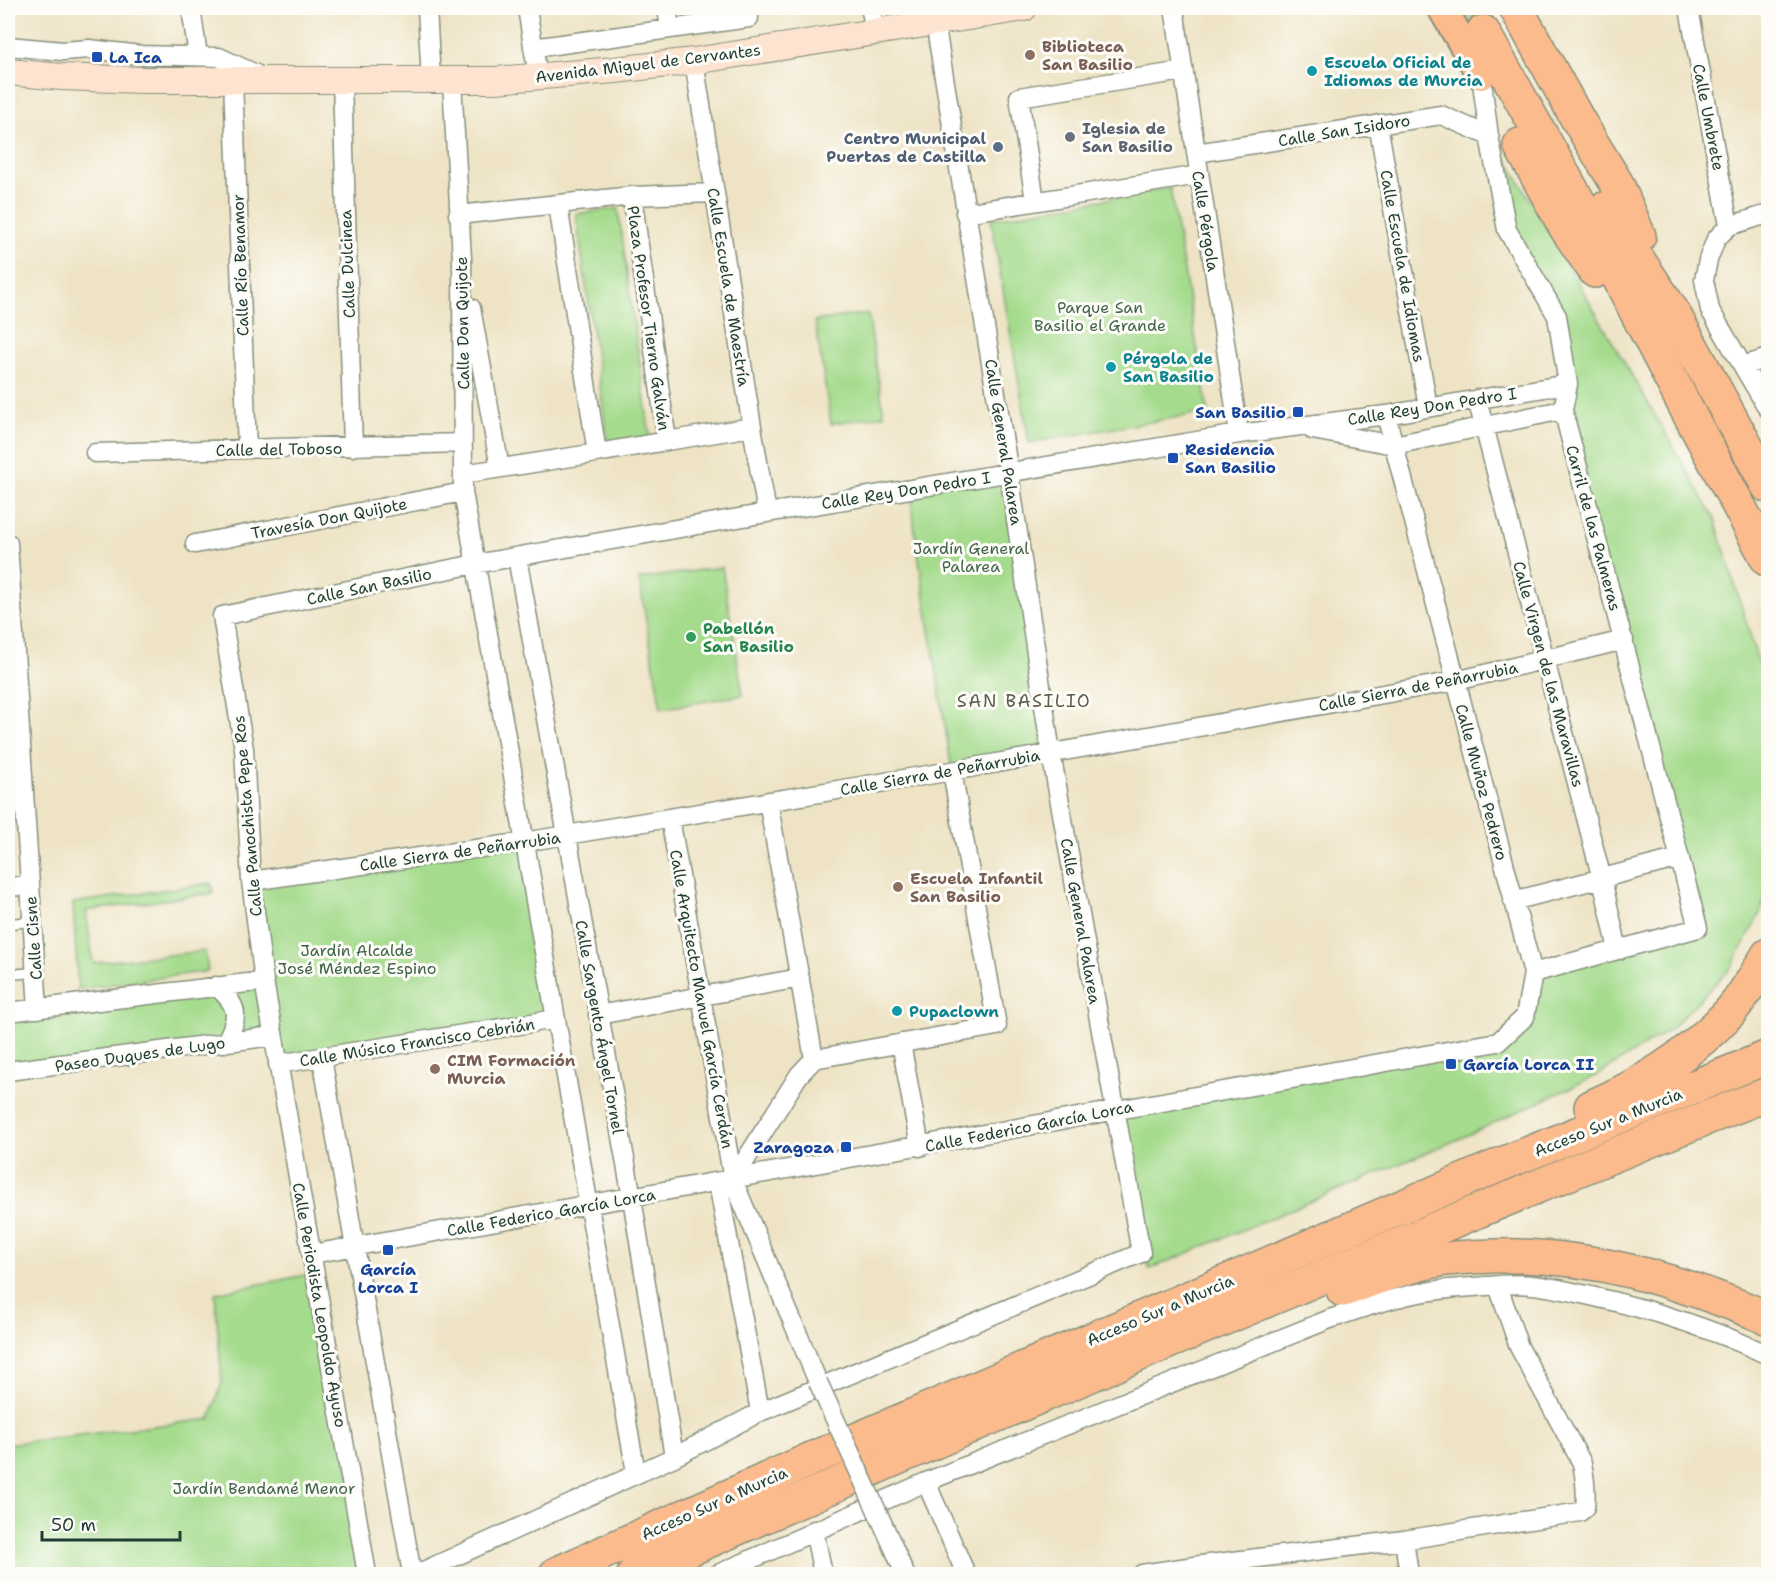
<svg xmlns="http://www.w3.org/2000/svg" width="1776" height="1582" viewBox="0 0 1776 1582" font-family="'Shantell Sans',sans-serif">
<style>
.green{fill:#a4db8c;stroke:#628c60;stroke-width:1.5}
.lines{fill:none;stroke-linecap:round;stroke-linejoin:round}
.highway-tunnel{stroke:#c5c2a8;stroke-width:33;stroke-dasharray:33 16;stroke-linecap:butt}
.lane-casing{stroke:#86907c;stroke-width:12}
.street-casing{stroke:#86907c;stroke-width:21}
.secondary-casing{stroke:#86907c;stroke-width:28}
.primary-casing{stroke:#86907c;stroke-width:32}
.highway-casing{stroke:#86907c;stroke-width:36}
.lane{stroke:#fff;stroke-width:9}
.street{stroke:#fff;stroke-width:18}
.secondary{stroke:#fde4d1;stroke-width:26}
.primary{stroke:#fbbb8d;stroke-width:28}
.highway{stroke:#fbbb8d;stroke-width:33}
.street-bridge-casing{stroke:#86907c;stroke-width:21;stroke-linecap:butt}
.street-bridge{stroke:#fff;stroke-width:18}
.education-dot{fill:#8d6e63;stroke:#fdfcf7;stroke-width:2}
.transit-dot{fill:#1a4fb4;stroke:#fdfcf7;stroke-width:2}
.culture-dot{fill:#0f9aa8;stroke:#fdfcf7;stroke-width:2}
.worship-dot{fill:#6b7280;stroke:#fdfcf7;stroke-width:2}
.service-dot{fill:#5c6f8a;stroke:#fdfcf7;stroke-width:2}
.leisure-dot{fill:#2e9e5b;stroke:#fdfcf7;stroke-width:2}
.labels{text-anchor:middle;stroke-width:6;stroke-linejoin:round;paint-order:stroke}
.education-label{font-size:16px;font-weight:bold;fill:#785e54;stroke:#fdfcf7;text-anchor:start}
.transit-label{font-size:16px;font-weight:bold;fill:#164399;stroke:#fdfcf7;text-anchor:start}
.culture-label{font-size:16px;font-weight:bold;fill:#0d838f;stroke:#fdfcf7;text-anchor:start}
.street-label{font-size:16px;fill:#1f3d34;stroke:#fdfcf7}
.worship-label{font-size:16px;font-weight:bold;fill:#5b616d;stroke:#fdfcf7;text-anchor:start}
.service-label{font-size:16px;font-weight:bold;fill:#4e5e75;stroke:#fdfcf7;text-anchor:end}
.park-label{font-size:16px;fill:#40644a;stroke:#fdfcf7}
.leisure-label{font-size:16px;font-weight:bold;fill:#27864d;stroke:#fdfcf7;text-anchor:start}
.neighbourhood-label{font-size:18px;letter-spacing:1.5px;fill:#5e5e4e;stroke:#fdfcf7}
</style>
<rect width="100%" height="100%" fill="#fdfcf7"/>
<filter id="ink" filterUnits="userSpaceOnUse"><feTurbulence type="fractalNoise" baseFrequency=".0167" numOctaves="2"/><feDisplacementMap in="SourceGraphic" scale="12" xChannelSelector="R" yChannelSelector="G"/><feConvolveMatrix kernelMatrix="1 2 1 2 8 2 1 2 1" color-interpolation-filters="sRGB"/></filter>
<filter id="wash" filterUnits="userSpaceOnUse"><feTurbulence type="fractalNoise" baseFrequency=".008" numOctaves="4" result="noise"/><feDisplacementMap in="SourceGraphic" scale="24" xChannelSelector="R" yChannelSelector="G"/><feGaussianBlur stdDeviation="1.35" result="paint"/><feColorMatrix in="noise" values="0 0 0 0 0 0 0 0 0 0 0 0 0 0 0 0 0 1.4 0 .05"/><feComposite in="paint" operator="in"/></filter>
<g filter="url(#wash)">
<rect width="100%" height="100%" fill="#eee3c5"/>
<path class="green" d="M1489 136 1506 158 1715 519 1768 694V886L1760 914 1730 969 1669 1030 1598 1075 1461 1138 1150 1269 1141 1253 1114 1110 1498 1042 1525 1017 1533 973 1698 928 1563 410 1557 316 1507 230Z
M1170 188 1208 412 1029 443 991 219Z
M618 208 650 437 608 443 576 214Z
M868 313 884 415 831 424 815 321Z
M1009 473 1051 753 952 771 915 534 911 489Z
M722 567 743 695 661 709 639 579Z
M524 842 556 1019 278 1064 273 1036 8 1071V1012L263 981 251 881Z
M211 883 213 893 86 911 93 963 205 951 208 971 78 989 73 903Z
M316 1273 367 1574H8V1444L210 1419 222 1383 215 1293Z"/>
</g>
<g filter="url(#ink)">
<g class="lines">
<path class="highway-tunnel" d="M1470 8 1483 32"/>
<g class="lane-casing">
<path id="lane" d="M8 924 32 921
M8 975 36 972"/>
</g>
<g class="street-casing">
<path id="street" d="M191 8 198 56
M427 8 431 81
M527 8 538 77
M667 8 670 29
M870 8 876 31
M1174 8 1239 434
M1689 8 1729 226
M8 46 63 51 89 49 141 55 219 57 262 77
M533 48 749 18
M694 61 752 427 767 513
M1481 75 1489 136 1507 230 1557 316 1568 384 1563 410 1698 928 1533 973
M233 80 247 449
M342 81 353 447
M452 81 462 259 463 492 636 1473
M1378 124 1428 407
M1196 153 1441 115 1489 136
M1035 201 1019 97 1183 71
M558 205 597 453 667 441 632 196
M965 213 1199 175
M458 215 632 196 714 193
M1729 226 1716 239 1708 260 1704 280 1710 310 1768 409
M1729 226 1768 214
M471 308 500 468
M1743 366 1768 358
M1477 399 1602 879 1618 950
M1312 430 1394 445 1563 410
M667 441 752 427
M95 453 463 443
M463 474 597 453
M8 543 38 1009
M195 544 463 492
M768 801 814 1059 997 1026 952 771
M670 818 733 1180 818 1382
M251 881 524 842 952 771 1456 681 1624 640
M8 887 30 885
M1513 901 1680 858
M216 986C239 1006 240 1016 225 1043
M8 1012 264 981
M598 1015 800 978
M901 1043 920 1147
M322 1058 412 1574
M278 1064 556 1019
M8 1071 273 1036
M733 1180 799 1075 814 1059
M718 1183 760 1412
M312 1254 1498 1042 1525 1017 1533 973 1386 415
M674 1457 760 1412 1141 1253 1051 753 1009 473 935 22
M926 1482 966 1574
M814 1530 823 1574
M1404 1540 1409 1574
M892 1544 905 1574
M367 1574 264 981 251 881 244 749 222 616 475 564 767 513 1239 434 1386 415 1568 384
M417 1574 674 1457 632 1198 517 557
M718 1574 926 1482 1330 1319C1356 1310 1382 1301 1409 1295 1434 1289 1460 1288 1486 1286 1501 1285 1517 1283 1532 1285 1553 1287 1574 1292 1595 1297 1657 1311 1711 1328 1768 1355
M1142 1574 1201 1565 1404 1540 1580 1512 1585 1507C1587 1491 1585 1478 1582 1463L1519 1347 1498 1286"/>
</g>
<g class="secondary-casing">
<path id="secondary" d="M8 72 62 77 142 80H495L615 70 694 61 1024 8"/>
</g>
<g class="primary-casing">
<path id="primary" d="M1442 8 1481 75"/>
</g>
<g class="highway-casing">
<path id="highway" d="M1516 8 1578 120 1617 184 1639 236
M1483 32 1589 220 1687 410 1768 560
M1520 145 1566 228 1595 271
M1604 209 1671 309 1768 486
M1591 1107C1643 1084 1690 1055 1729 1013 1744 996 1756 975 1768 955
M1343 1290C1373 1279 1403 1267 1434 1261 1454 1257 1474 1257 1494 1256 1591 1253 1679 1281 1768 1318
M556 1574 816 1457 1502 1164 1768 1057
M634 1574C849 1478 1065 1385 1282 1294 1443 1225 1605 1157 1768 1094"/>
</g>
<use href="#lane" class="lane"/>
<use href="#street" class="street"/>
<use href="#secondary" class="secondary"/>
<use href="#primary" class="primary"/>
<use href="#highway" class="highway"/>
<g class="street-bridge-casing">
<path id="street-bridge" d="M818 1382 892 1544"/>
</g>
<use href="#street-bridge" class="street-bridge"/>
</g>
</g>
<g class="education-dot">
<circle cx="1030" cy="55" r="6"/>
<circle cx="898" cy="887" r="6"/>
<circle cx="435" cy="1069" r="6"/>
</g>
<g class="transit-dot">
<rect x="91" y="51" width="12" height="12" rx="3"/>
<rect x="1292" y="406" width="12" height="12" rx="3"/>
<rect x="1167" y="452" width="12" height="12" rx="3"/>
<rect x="1445" y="1058" width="12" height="12" rx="3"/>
<rect x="840" y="1141" width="12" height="12" rx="3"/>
<rect x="382" y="1244" width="12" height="12" rx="3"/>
</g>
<g class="culture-dot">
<circle cx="1312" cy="71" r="6"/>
<circle cx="1111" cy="367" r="6"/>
<circle cx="897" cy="1011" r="6"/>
</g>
<circle class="worship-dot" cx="1070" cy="137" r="6"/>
<circle class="service-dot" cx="998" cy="147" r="6"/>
<circle class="leisure-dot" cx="691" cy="637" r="6"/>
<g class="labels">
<g class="education-label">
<text x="1042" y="52">Biblioteca<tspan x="1042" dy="18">San Basilio</tspan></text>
<text x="910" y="884">Escuela Infantil<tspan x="910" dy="18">San Basilio</tspan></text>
<text x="447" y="1066">CIM Formación<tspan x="447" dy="18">Murcia</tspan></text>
</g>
<g class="transit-label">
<text x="109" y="63">La Ica</text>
<text x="1286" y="418" text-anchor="end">San Basilio</text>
<text x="1185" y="455">Residencia<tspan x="1185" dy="18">San Basilio</tspan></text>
<text x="1463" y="1070">García Lorca II</text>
<text x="834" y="1153" text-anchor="end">Zaragoza</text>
<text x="388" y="1275" text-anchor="middle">García<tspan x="388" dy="18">Lorca I</tspan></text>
</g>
<g class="culture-label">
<text x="1324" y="68">Escuela Oficial de<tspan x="1324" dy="18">Idiomas de Murcia</tspan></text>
<text x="1123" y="364">Pérgola de<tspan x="1123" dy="18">San Basilio</tspan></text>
<text x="909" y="1017">Pupaclown</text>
</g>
<g class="street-label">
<text transform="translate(648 63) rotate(-7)" y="6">Avenida Miguel de Cervantes</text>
<text transform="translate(1709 117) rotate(79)" y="6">Calle Umbrete</text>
<text transform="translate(1344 130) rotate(-9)" y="6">Calle San Isidoro</text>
<text transform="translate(1206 221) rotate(81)" y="6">Calle Pérgola</text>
<text transform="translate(347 264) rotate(-92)" y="6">Calle Dulcinea</text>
<text transform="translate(240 265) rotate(-92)" y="6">Calle Río Benamor</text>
<text transform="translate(1403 266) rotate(80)" y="6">Calle Escuela de Idiomas</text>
<text transform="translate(729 287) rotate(81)" y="6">Calle Escuela de Maestría</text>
<text transform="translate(649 318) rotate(82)" y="6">Plaza Profesor Tierno Galván</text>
<text transform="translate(462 323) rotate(-91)" y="6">Calle Don Quijote</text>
<text transform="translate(1432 406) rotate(-9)" y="6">Calle Rey Don Pedro I</text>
<text transform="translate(1004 442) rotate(81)" y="6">Calle General Palarea</text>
<text transform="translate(279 449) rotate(-1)" y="6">Calle del Toboso</text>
<text transform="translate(906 490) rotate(-9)" y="6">Calle Rey Don Pedro I</text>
<text transform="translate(329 518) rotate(-11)" y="6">Travesía Don Quijote</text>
<text transform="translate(1594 528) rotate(75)" y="6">Carril de las Palmeras</text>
<text transform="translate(369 586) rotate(-12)" y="6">Calle San Basilio</text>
<text transform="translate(1549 674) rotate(75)" y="6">Calle Virgen de las Maravillas</text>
<text transform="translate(1418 686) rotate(-11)" y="6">Calle Sierra de Peñarrubia</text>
<text transform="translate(940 772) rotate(-10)" y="6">Calle Sierra de Peñarrubia</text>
<text transform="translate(1482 782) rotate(75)" y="6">Calle Muñoz Pedrero</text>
<text transform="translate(247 816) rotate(-95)" y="6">Calle Panochista Pepe Ros</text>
<text transform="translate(460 851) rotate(-8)" y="6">Calle Sierra de Peñarrubia</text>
<text transform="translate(1081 921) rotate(80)" y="6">Calle General Palarea</text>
<text transform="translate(33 938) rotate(-94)" y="6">Calle Cisne</text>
<text transform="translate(702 999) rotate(80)" y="6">Calle Arquitecto Manuel García Cerdán</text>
<text transform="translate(600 1027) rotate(80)" y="6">Calle Sargento Ángel Tornel</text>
<text transform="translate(417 1042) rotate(-9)" y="6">Calle Músico Francisco Cebrián</text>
<text transform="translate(140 1054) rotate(-8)" y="6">Paseo Duques de Lugo</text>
<text transform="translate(1608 1122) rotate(-22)" y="6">Acceso Sur a Murcia</text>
<text transform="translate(1029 1126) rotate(-11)" y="6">Calle Federico García Lorca</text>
<text transform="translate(551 1212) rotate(-10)" y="6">Calle Federico García Lorca</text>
<text transform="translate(320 1305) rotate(80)" y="6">Calle Periodista Leopoldo Ayuso</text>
<text transform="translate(1160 1310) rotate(-23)" y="6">Acceso Sur a Murcia</text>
<text transform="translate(714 1503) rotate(-24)" y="6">Acceso Sur a Murcia</text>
</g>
<g class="worship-label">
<text x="1082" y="134">Iglesia de<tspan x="1082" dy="18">San Basilio</tspan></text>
</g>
<g class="service-label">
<text x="986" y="144">Centro Municipal<tspan x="986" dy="18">Puertas de Castilla</tspan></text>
</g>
<g class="park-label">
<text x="1100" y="313">Parque San<tspan x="1100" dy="18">Basilio el Grande</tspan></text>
<text x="971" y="554">Jardín General<tspan x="971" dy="18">Palarea</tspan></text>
<text x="357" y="956">Jardín Alcalde<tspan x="357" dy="18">José Méndez Espino</tspan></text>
<text x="264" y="1494">Jardín Bendamé Menor</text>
</g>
<g class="leisure-label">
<text x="703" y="634">Pabellón<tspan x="703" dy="18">San Basilio</tspan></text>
</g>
<g class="neighbourhood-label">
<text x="1024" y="707">SAN BASILIO</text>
</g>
</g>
<rect width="1776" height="1582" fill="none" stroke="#fdfcf7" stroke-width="30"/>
<path d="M42 1531v9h138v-9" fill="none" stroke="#1f3d34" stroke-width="3"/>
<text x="51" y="1531" font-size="18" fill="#1f3d34" stroke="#fdfcf7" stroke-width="4.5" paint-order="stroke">50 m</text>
</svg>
